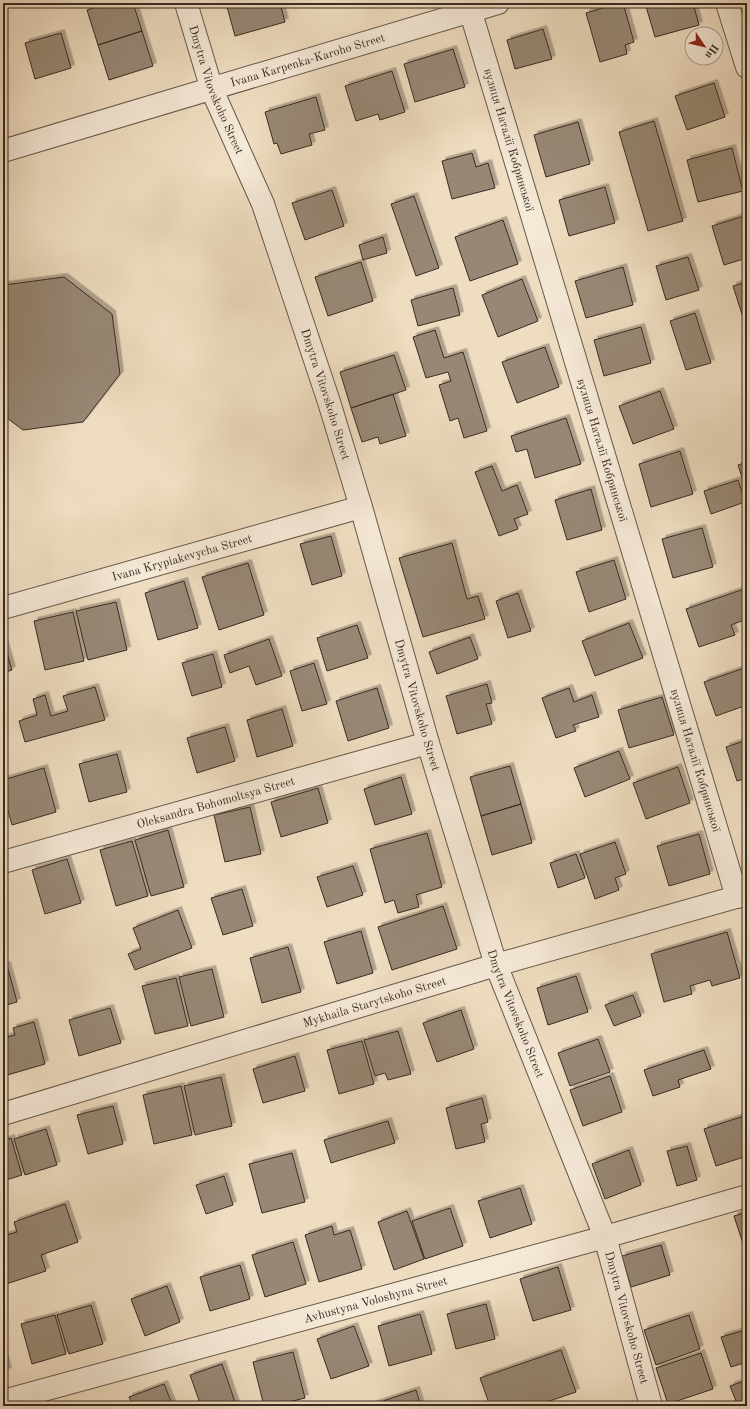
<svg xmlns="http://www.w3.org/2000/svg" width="750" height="1409" viewBox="0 0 750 1409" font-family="'Old Standard TT',serif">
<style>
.building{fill:#978875;stroke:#372b23;filter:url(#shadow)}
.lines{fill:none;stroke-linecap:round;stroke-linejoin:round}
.minor-casing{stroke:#65584a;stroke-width:24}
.minor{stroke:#f5e9d7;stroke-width:22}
.labels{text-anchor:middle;stroke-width:3;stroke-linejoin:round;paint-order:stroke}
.street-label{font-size:12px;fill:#372b23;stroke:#f5e9d7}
</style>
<defs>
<filter id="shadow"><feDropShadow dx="3.5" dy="-3.5" stdDeviation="0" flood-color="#0004"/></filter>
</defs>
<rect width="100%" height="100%" fill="#efddc1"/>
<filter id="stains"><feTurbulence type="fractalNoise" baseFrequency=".005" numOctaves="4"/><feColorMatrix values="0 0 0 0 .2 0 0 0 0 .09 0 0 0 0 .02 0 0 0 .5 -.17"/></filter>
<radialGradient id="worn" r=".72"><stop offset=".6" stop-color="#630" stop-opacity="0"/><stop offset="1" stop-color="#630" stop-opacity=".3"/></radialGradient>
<path class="building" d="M110 3H133L142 31 98 45 87 10Z
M226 3H280L285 22 235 36Z
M620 3H623L634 42 625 45 627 54 600 62 586 13Z
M645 3H693L699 25 655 37Z
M543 29 552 59 515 69 507 40Z
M142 31 153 66 109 80 98 45Z
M61 33 71 68 35 79 25 43Z
M453 49 465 87 415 102 404 64Z
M392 71 405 112 380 120 378 114 356 121 345 86Z
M714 83 725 117 687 130 675 96Z
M316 97 325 130 309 134 312 145 281 154 277 143 274 144 265 112Z
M654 121 683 221 648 231 619 132Z
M578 122 590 164 546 177 534 135Z
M732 148 743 191 698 202 687 160Z
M472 153 476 167 488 163 495 188 452 199 442 161Z
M605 187 615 223 569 236 559 200Z
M332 190 344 226 305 240 292 203Z
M414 196 439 268 416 276 391 204Z
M747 215V258L724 265 712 226Z
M503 220 518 264 470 281 455 237Z
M383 237 387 253 363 260 359 245Z
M688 257 699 290 666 300 656 266Z
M361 262 373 301 328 316 315 277Z
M623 267 633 305 586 318 575 281Z
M64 277 112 314 120 374 83 422 23 430 3 415V287L4 285Z
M522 279 538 321 498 337 482 295Z
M747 282V327H746L733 286Z
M453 288 460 315 418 326 411 300Z
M695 313 711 363 686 370 670 321Z
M641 327 651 363 604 376 594 340Z
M435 330 444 358 463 352 487 431 464 438 458 418 450 421 439 385 451 381 448 372 426 378 413 337Z
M545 347 559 387 517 403 502 362Z
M394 355 406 390 351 408 340 372Z
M660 391 674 429 633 444 619 406Z
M393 394 406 436 380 444 378 437 362 442 351 408Z
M566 418 581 464 535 478 527 449 516 452 511 436Z
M680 451 693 494 651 507 639 464Z
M747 462V493L738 465Z
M492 466 502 491 517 485 528 514 514 519 518 529 499 536 475 472Z
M738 480 745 502 711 514 704 491Z
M591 489 602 530 567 540 555 500Z
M702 528 713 567 673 578 662 539Z
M331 536 342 576 312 585 300 544Z
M452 543 467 599 478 596 485 619 423 637 399 558Z
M614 560 626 599 589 612 576 572Z
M248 563 264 615 219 630 202 577Z
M184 581 198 628 158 640 145 593Z
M747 588V619L731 625 735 635 699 647 686 609Z
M518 593 531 631 508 638 496 601Z
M116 602 127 650 88 660 76 611Z
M73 612 84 661 45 670 34 621Z
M629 623 643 658 595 676 582 641Z
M357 625 368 658 327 671 317 638Z
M470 637 478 659 437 674 429 652Z
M3 639 12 670 3 673Z
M269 639 282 676 256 685 249 666 230 673 224 655Z
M213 654 222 687 192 696 182 663Z
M314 663 327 704 302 711 290 671Z
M747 667V705L716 716 704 682Z
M487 684 492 703 486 704 492 724 457 734 446 696Z
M95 687 105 720 25 742 19 721 37 715 33 699 45 695 51 716 68 711 63 696Z
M377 688 389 728 348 741 336 701Z
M569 688 574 702 592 695 599 717 573 725 576 731 556 738 542 698Z
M662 697 674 735 629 748 618 710Z
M282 709 293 746 257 757 247 720Z
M225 727 235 761 197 773 187 738Z
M747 740V778L737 781 726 747Z
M619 751 630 779 585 797 574 768Z
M117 754 127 792 89 802 79 764Z
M510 766 521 804 481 816 470 777Z
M678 767 690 803 646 819 633 783Z
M44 768 56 812 12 825 3 793V780Z
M401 777 412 814 375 825 364 789Z
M318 788 328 823 281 837 271 802Z
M521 804 532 843 492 855 481 816Z
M250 807 261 854 225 862 214 815Z
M168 830 184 887 151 896 135 840Z
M427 833 442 887 416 895 419 907 398 913 394 900 385 903 370 849Z
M699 834 710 874 669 886 657 846Z
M132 841 148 896 116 906 100 850Z
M615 842 626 874 615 878 619 890 595 899 580 854Z
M576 854 585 878 558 888 550 863Z
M67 859 81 903 45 914 32 870Z
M353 866 363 895 327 907 317 877Z
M242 889 253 926 223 935 211 898Z
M443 906 457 949 392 970 378 927Z
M178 910 192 948 135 970 128 954 141 949 133 928Z
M361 931 373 973 337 984 324 942Z
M727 932 740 978 712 986 710 980 690 986 692 994 664 1002 651 954Z
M288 947 301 992 262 1003 250 958Z
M7 965 17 1002 3 1006V966Z
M212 969 224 1017 191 1026 179 977Z
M576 976 588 1012 548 1025 537 988Z
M176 978 188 1026 155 1034 142 986Z
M633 995 641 1016 614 1026 605 1005Z
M110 1008 121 1043 79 1056 69 1020Z
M461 1010 474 1049 437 1062 423 1023Z
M34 1022 45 1064 4 1076 3 1038 15 1035 13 1028Z
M398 1031 411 1074 388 1080 385 1073 375 1076 364 1040Z
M598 1039 610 1072 570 1086 558 1053Z
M362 1041 374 1084 339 1094 327 1050Z
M704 1050 711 1069 678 1080 680 1087 653 1096 644 1070Z
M295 1056 305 1091 263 1103 253 1069Z
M610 1076 622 1112 583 1126 570 1090Z
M221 1077 232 1126 195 1135 184 1086Z
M181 1086 192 1135 154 1144 143 1095Z
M482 1098 488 1122 481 1124 485 1142 456 1149 446 1108Z
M113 1106 123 1144 88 1154 77 1115Z
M747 1115V1156L716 1166 704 1129Z
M388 1121 395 1143 331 1163 324 1140Z
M46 1129 57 1165 25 1175 14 1139Z
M11 1138 22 1175 3 1181V1141Z
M687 1146 697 1180 677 1186 667 1151Z
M629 1150 641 1185 605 1199 592 1164Z
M292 1153 305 1202 262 1213 249 1164Z
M224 1176 233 1205 206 1214 196 1185Z
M520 1188 532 1224 490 1238 478 1201Z
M65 1204 78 1242 41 1255 46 1271 3 1285V1236L17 1232 14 1222Z
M450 1208 463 1246 425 1259 412 1221Z
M407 1211 424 1259 394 1270 378 1222Z
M747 1212V1256L734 1216Z
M332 1226 334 1235 350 1230 362 1269 319 1282 305 1235Z
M293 1242 306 1284 265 1297 252 1255Z
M661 1245 670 1275 631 1287 622 1256Z
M240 1265 250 1299 210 1311 200 1277Z
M558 1267 571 1310 533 1321 520 1279Z
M167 1286 180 1322 145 1336 131 1299Z
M486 1304 495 1339 456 1349 447 1314Z
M91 1305 103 1344 69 1354 57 1315Z
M420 1314 432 1354 389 1366 378 1326Z
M55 1315 66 1354 32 1364 21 1324Z
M689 1315 700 1349 656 1365 644 1330Z
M354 1326 369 1366 331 1379 317 1339Z
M745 1330 747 1336V1362L731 1367 721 1337Z
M561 1350 576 1392 535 1406H490L480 1378Z
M293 1352 305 1398 273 1406H264L253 1362Z
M3 1353 8 1371 3 1372Z
M701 1353 713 1389 668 1404 656 1368Z
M222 1364 236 1405 201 1406 190 1375Z
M747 1380V1406H738L730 1386Z
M164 1384 173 1406H133L129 1397Z
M416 1390 421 1406H368Z"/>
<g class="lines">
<g class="minor-casing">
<g id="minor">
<path id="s1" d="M186 3 212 90 263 204 329 402 361 507 428 743 496 965 605 1237 651 1406"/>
<path id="s2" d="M468 3 737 897"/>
<path d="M727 3 747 67"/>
<path id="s3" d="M3 151 498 3"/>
<path id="s4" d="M3 608 361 507"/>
<path id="s5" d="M3 862 428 743"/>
<path id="s6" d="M3 1114 496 965 747 894"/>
<path id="s7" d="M3 1401 605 1237 747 1196"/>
</g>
</g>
<use href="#minor" class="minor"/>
</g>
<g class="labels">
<g class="street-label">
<text dy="4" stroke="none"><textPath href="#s3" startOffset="318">Ivana Karpenka-Karoho Street</textPath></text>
<text dy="4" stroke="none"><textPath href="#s1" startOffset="92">Dmytra Vitovskoho Street</textPath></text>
<text dy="4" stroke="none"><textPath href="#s2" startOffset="143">вулиця Наталії Кобринської</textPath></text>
<text dy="4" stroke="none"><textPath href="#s1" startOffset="416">Dmytra Vitovskoho Street</textPath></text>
<text dy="4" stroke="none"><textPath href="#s2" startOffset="467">вулиця Наталії Кобринської</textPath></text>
<text dy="4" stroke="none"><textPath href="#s4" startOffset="186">Ivana Krypiakevycha Street</textPath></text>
<text dy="4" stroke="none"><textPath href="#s1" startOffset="740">Dmytra Vitovskoho Street</textPath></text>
<text dy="4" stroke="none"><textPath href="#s2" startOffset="791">вулиця Наталії Кобринської</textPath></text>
<text dy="4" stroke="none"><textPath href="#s5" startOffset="221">Oleksandra Bohomoltsya Street</textPath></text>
<text dy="4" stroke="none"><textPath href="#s6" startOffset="388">Mykhaila Starytskoho Street</textPath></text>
<text dy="4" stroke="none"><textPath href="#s1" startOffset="1064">Dmytra Vitovskoho Street</textPath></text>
<text dy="4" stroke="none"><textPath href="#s7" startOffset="386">Avhustyna Voloshyna Street</textPath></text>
<text dy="4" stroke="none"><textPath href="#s1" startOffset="1388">Dmytra Vitovskoho Street</textPath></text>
</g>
</g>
<rect width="750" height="1409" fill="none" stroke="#efddc1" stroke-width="16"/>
<rect x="4" y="4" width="742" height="1401" fill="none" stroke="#372b23" stroke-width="2"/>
<rect x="8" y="8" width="734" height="1393" fill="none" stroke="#372b23"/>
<g transform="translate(704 46) rotate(125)"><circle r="19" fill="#f5e9d7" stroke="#a99d8f"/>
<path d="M0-3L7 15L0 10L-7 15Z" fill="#8f2418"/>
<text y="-6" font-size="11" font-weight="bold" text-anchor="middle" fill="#372b23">Пн</text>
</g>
<rect width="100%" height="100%" filter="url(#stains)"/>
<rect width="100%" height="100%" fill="url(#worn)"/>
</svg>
